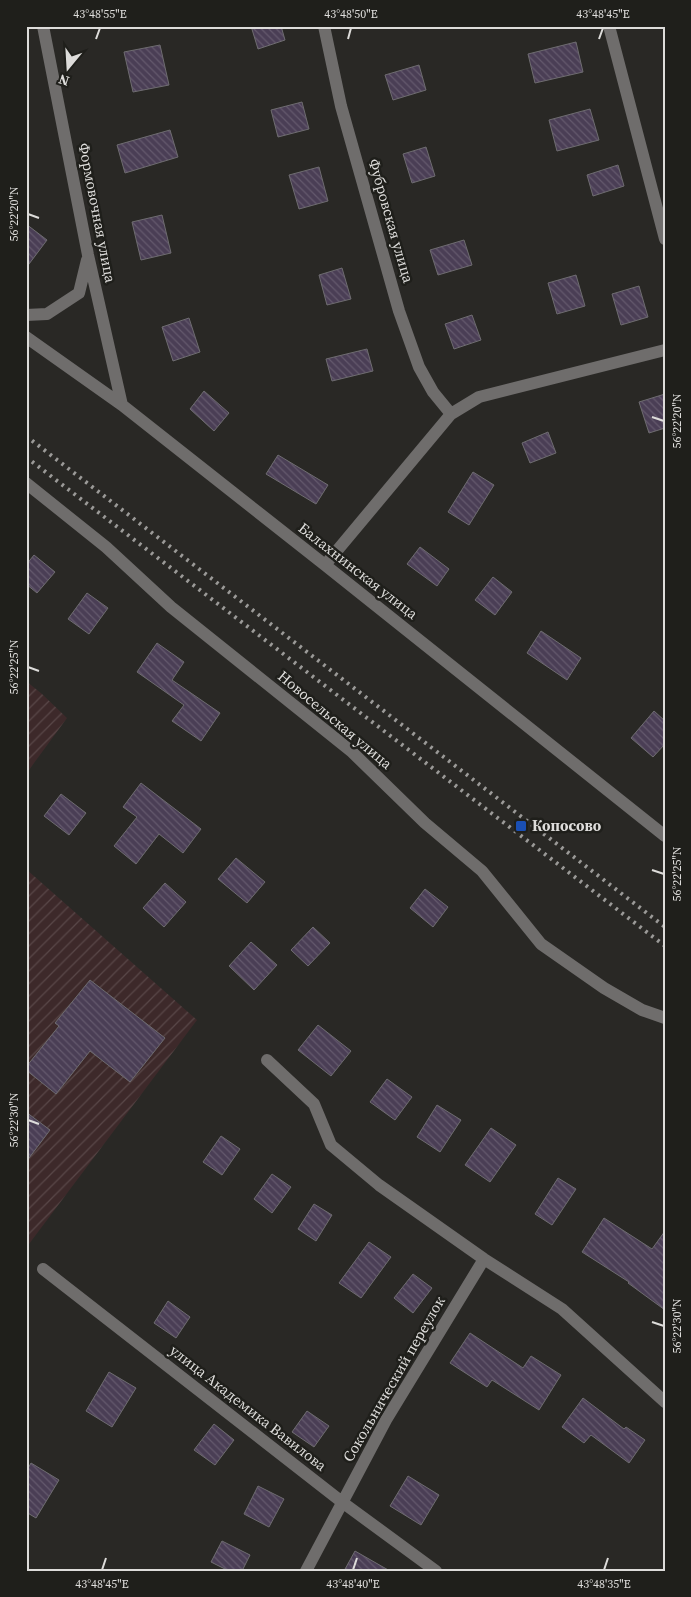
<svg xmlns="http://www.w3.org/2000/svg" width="691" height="1597" viewBox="0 0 691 1597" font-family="'Source Serif 4',serif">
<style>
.industrial{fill:url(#industrial-furrows)}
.building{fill:url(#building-back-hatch);stroke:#6e6c70}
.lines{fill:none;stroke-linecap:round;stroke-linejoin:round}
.minor{stroke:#6f6d6c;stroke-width:12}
.rail{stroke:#9b9a98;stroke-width:4;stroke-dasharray:2.5 5;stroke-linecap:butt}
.ticks{fill:none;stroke:#dddcda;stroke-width:2}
.transit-dot{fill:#1a4fb4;stroke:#1f1f1b;stroke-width:2}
.labels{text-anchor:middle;stroke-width:5;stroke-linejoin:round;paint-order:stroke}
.street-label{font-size:15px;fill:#dddcda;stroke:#1f1f1b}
.poi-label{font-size:15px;font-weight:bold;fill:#dddcda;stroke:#1f1f1b;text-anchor:start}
.neatline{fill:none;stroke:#dddcda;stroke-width:2}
.ticks-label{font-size:12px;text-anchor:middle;fill:#dddcda}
</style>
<defs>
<pattern id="industrial-furrows" width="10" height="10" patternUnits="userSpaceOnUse" patternTransform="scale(1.25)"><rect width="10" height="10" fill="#3d292a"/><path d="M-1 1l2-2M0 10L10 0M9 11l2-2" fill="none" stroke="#594748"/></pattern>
<pattern id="building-back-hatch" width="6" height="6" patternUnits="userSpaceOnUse" patternTransform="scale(1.25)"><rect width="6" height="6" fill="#4a3e55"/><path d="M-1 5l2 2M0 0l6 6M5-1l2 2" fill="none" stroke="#64596d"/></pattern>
</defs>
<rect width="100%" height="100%" fill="#292825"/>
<path class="industrial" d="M26 681 42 694 67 718 26 774Z
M26 869 197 1020 26 1248Z"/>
<path class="building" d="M251 26H281L285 40 258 49Z
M576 42 583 72 535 83 528 54Z
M160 45 169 85 133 92 124 52Z
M419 65 426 90 393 100 385 75Z
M302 102 309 129 278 137 271 110Z
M590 109 599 140 557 151 549 120Z
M170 130 178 157 125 173 117 145Z
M426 147 435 176 412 183 403 154Z
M618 165 624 186 593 196 587 175Z
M319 167 328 201 299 209 289 175Z
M162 215 171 253 141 260 132 222Z
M26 224 47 240 26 268Z
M464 240 472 265 438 275 430 250Z
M342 268 351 299 327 305 319 275Z
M576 275 585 306 557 314 548 283Z
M639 286 648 317 621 325 612 294Z
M472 315 481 340 454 349 445 324Z
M189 318 200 352 173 361 162 327Z
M367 349 373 371 332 381 326 359Z
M204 391 229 413 214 431 190 409Z
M665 394V428L649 433 639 402Z
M548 432 556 453 530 463 522 443Z
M278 455 328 485 316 504 266 474Z
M473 472 494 485 469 525 448 512Z
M420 547 449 569 437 586 407 564Z
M34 555 55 572 37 593 26 584V565Z
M493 577 512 592 495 615 475 600Z
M87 593 108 608 89 634 68 619Z
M541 631 581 658 567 680 527 653Z
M157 643 184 662 172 680 220 713 201 741 172 721 184 705 137 672Z
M654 711 665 721V744L653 757 631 738Z
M141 783 201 829 183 853 159 834 136 864 114 846 137 817 123 807Z
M61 794 86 813 69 835 44 816Z
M236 858 265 882 247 903 218 879Z
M165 883 186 902 164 927 143 908Z
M425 889 448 907 433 927 410 908Z
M313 927 330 943 308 966 291 950Z
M251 942 277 965 254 990 229 966Z
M90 980 165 1038 130 1082 90 1051 56 1094 26 1070V1067L59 1026 55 1023Z
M318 1025 351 1051 331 1076 298 1050Z
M387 1079 412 1097 395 1120 370 1102Z
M437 1105 461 1120 440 1152 417 1137Z
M26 1112 50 1130 26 1162Z
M491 1128 516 1145 490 1182 465 1165Z
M221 1136 240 1149 222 1175 203 1162Z
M272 1174 291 1187 272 1213 254 1199Z
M558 1178 576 1189 552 1225 535 1214Z
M314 1204 332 1215 316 1241 298 1229Z
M604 1218 652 1249 665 1231V1310L628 1283 629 1282 582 1252Z
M369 1242 391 1257 361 1298 339 1283Z
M413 1274 432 1288 413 1313 394 1298Z
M168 1301 190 1317 176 1338 154 1323Z
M470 1333 523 1368 531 1356 561 1375 539 1410 492 1380 487 1387 450 1363Z
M109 1372 136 1388 112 1427 86 1411Z
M583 1398 624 1429 626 1427 645 1440 629 1463 591 1435 584 1443 562 1427Z
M307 1411 329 1426 314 1447 292 1432Z
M214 1424 234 1440 215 1465 194 1450Z
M31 1463 59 1480 36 1518 26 1512V1472Z
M408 1476 439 1495 421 1525 390 1506Z
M258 1486 284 1499 269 1527 244 1514Z
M222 1541 250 1555 242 1571H229L211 1562Z
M355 1551 390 1571H344Z"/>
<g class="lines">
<path class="minor" d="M43 26 88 255 122 405
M324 26 341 106 399 311 419 367 433 392 451 414
M609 26 665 239
M26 315 47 314 79 293 87 260
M26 337 122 405 325 565 665 836
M26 483 106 547 171 607 351 751 425 823 482 871 541 944 604 988 642 1010 665 1018
M325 565 451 414 479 397 665 350
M267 1060 314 1104 331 1145 379 1185 484 1259 562 1309 665 1402
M43 1269 342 1502 436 1571
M306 1571 386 1420 484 1259"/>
<path class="rail" d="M26 436 665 927
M26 457 665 946"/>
</g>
<path class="ticks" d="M96 39 100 28M348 39 351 28M599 39 603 28M28 214 39 218M652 417 664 421M28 667 39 671M652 870 664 874M28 1120 39 1124M652 1322 664 1326M102 1570 106 1558M353 1570 357 1558M604 1570 608 1558"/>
<rect class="transit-dot" x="515" y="820" width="12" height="12" rx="2.5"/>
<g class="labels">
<g class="street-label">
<text transform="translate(97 213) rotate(79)" y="5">Формовочная улица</text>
<text transform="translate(391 221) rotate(74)" y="5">Фубровская улица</text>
<text transform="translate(358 571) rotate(38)" y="5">Балахнинская улица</text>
<text transform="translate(335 720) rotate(40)" y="5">Новосельская улица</text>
<text transform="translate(394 1379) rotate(-60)" y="5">Сокольнический переулок</text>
<text transform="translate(248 1408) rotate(38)" y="5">улица Академика Вавилова</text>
</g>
<g class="poi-label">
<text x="532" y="831">Копосово</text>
</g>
</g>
<rect width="691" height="1597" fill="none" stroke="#1f1f1b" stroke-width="55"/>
<g transform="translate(68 68) rotate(198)" stroke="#1f1f1b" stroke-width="4" paint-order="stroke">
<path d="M0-4L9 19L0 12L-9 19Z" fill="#dddcda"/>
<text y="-8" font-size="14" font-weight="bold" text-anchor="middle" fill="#dddcda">N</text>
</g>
<rect x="28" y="28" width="636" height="1542" class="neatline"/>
<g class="ticks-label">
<text x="100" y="18">43°48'55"E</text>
<text x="351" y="18">43°48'50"E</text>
<text x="603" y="18">43°48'45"E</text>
<text transform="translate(14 214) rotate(-90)" y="4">56°22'20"N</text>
<text transform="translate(677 421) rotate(-90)" y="4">56°22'20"N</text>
<text transform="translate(14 667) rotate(-90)" y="4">56°22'25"N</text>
<text transform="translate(677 874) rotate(-90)" y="4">56°22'25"N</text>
<text transform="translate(14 1120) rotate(-90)" y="4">56°22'30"N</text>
<text transform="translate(677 1326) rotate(-90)" y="4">56°22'30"N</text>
<text x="102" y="1588">43°48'45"E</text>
<text x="353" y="1588">43°48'40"E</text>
<text x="604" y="1588">43°48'35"E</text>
</g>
</svg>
